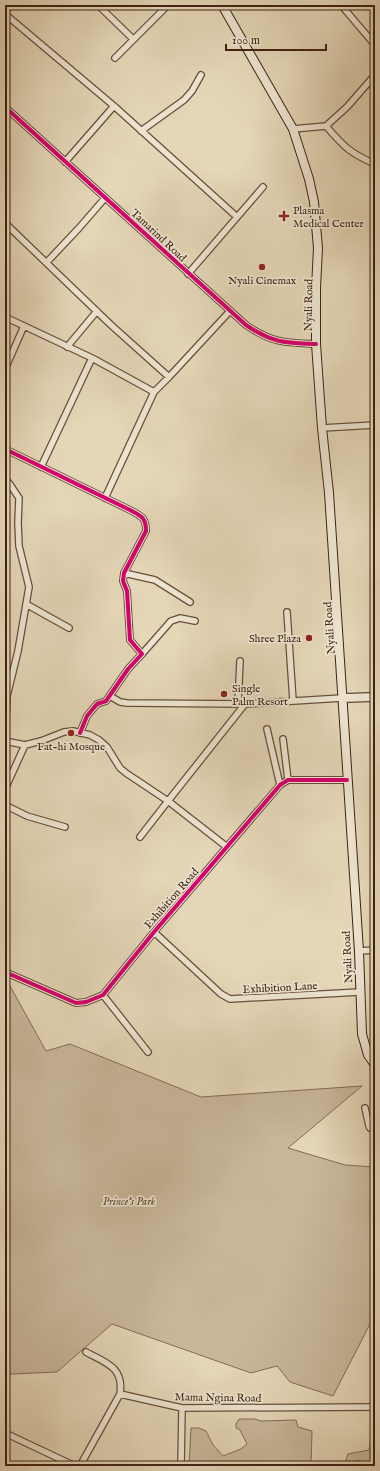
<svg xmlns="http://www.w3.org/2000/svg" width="380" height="1471" viewBox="0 0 380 1471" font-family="'IM FELL English',serif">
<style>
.green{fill:#c8b79b;stroke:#846c56}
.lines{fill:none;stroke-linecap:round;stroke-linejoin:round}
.street-casing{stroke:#684f3b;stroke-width:8}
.secondary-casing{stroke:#3f2212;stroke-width:10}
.street{stroke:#ede4d0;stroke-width:5.5}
.secondary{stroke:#ede4d0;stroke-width:8}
.cycleway-casing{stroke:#ede4d0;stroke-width:6}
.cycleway{stroke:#d6006c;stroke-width:4}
.poi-dot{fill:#8f2418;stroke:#ede4d0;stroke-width:1.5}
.labels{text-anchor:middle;stroke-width:3.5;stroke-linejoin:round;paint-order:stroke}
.poi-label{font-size:11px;fill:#3f2212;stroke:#ede4d0;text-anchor:start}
.street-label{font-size:11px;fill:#3f2212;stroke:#ede4d0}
.park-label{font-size:11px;font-style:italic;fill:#614734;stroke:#ede4d0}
</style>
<rect width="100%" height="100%" fill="#e4d6b7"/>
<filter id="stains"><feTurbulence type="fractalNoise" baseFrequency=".005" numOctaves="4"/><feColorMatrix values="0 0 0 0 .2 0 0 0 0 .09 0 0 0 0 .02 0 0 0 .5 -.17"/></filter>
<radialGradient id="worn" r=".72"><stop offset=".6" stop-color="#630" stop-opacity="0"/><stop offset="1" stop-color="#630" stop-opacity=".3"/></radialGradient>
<path class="green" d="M10 986 46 1051 70 1044 201 1097 362 1086 288 1148 345 1165 375 1167V1287L371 1322 333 1396 290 1382 277 1366 251 1373 112 1324 57 1372 12 1374 5 1373V990Z
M239 1419H255L261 1421 296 1420 298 1427 312 1431 311 1466H189L191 1428H199L206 1431 213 1445 223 1456 241 1449 247 1444 240 1430 236 1428V1424Z
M375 1429V1466H371L357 1460 353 1466H344L348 1454 369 1450 373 1430Z"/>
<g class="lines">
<g class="street-casing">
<path id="street" d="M98 5 133 39
M341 5 375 45
M5 14 114 106 237 217
M115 58 168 5
M5 107 246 325C272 343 286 343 316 344
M326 126C344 147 350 153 375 164
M293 129 326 126 347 107 375 75
M141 131 184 100 192 91 201 75
M65 162 114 106
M5 223 111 325 169 377
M47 262 79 228 105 198
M188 274 263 187
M5 317 92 358 154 392
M67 347 97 311
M5 369 24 326
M322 428 375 425
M5 449 130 510C141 516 146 517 146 531L124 573 123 581 127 591 130 640 142 654 128 669 106 701 97 704 87 716 80 733
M41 467 92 358
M5 480 9 483 19 498 18 523 19 546 29 587 18 651 7 696 5 740
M105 498 154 392 169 377 230 311
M124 573 155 580 190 602
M26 604 69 628
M287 612 293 701
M142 654 171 621 180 618 195 621
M110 696 120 702 127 703 245 704
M238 704 240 661
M267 729 280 785
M283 739 288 780
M5 741 25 745 41 741 64 732 73 731 90 735 99 740 107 747 120 768 126 773 168 801 140 837
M5 789 25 745
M5 805 27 816 65 827
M227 847 168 801 245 704 342 698
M154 932 221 994 230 999 360 992
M359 951 375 950
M5 972 76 1003 86 1002 103 995 154 932 280 785 288 780H347
M103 995 148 1052
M365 1108 369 1126 370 1128 375 1129
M86 1352C106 1363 124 1367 120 1394
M5 1433 75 1466
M80 1466 120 1394 182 1408 375 1407
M181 1466 182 1408"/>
</g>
<g class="secondary-casing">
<path id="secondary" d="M222 5 293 129 309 179 314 202 318 248 316 288V344L322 428 329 493 359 951 362 1034 368 1055 375 1065
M5 9 10 5
M342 698 375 697"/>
</g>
<use href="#street" class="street"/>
<use href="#secondary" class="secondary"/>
<g class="cycleway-casing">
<path id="cycleway" d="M5 107 246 325C272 343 286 343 316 344
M5 449 130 510C141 516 146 517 146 531L124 573 123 581 127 591 130 640 142 654 128 669 106 701 97 704 87 716 80 733
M5 972 76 1003 86 1002 103 995 154 932 280 785 288 780H347"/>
</g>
<use href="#cycleway" class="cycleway"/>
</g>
<g class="poi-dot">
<path d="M282 210h4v4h4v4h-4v4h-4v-4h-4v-4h4z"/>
<circle cx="262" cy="267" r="4"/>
<circle cx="309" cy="638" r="4"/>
<circle cx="224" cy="694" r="4"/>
<circle cx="71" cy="733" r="4"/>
</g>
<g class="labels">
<g class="poi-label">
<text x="293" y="214">Plasma<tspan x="293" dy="13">Medical Center</tspan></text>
<text x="262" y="284" text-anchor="middle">Nyali Cinemax</text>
<text x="301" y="642" text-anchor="end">Shree Plaza</text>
<text x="232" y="692">Single<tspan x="232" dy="13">Palm Resort</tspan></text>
<text x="71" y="750" text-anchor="middle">Fat-hi Mosque</text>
</g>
<g class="street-label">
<text transform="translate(159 235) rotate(43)" y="4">Tamarind Road</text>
<text transform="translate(308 305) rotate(-89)" y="4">Nyali Road</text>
<text transform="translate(329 628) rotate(-94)" y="4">Nyali Road</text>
<text transform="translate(171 898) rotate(-49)" y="4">Exhibition Road</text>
<text transform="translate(347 957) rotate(-93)" y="4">Nyali Road</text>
<text transform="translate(280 987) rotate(-3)" y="4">Exhibition Lane</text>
<text transform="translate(218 1397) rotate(1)" y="4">Mama Ngina Road</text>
</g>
<g class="park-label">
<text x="129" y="1205">Prince's Park</text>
</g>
</g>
<rect width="380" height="1471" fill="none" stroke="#e4d6b7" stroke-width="20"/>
<rect x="6" y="6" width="368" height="1459" fill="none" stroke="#3f2212" stroke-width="2"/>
<rect x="10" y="10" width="360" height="1451" fill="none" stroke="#3f2212"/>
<path d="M226 44v6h100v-6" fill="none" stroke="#3f2212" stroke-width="2"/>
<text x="232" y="44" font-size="12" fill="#3f2212" stroke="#ede4d0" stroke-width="3" paint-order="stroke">100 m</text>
<rect width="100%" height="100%" filter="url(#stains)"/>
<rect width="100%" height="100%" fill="url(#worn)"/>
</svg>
